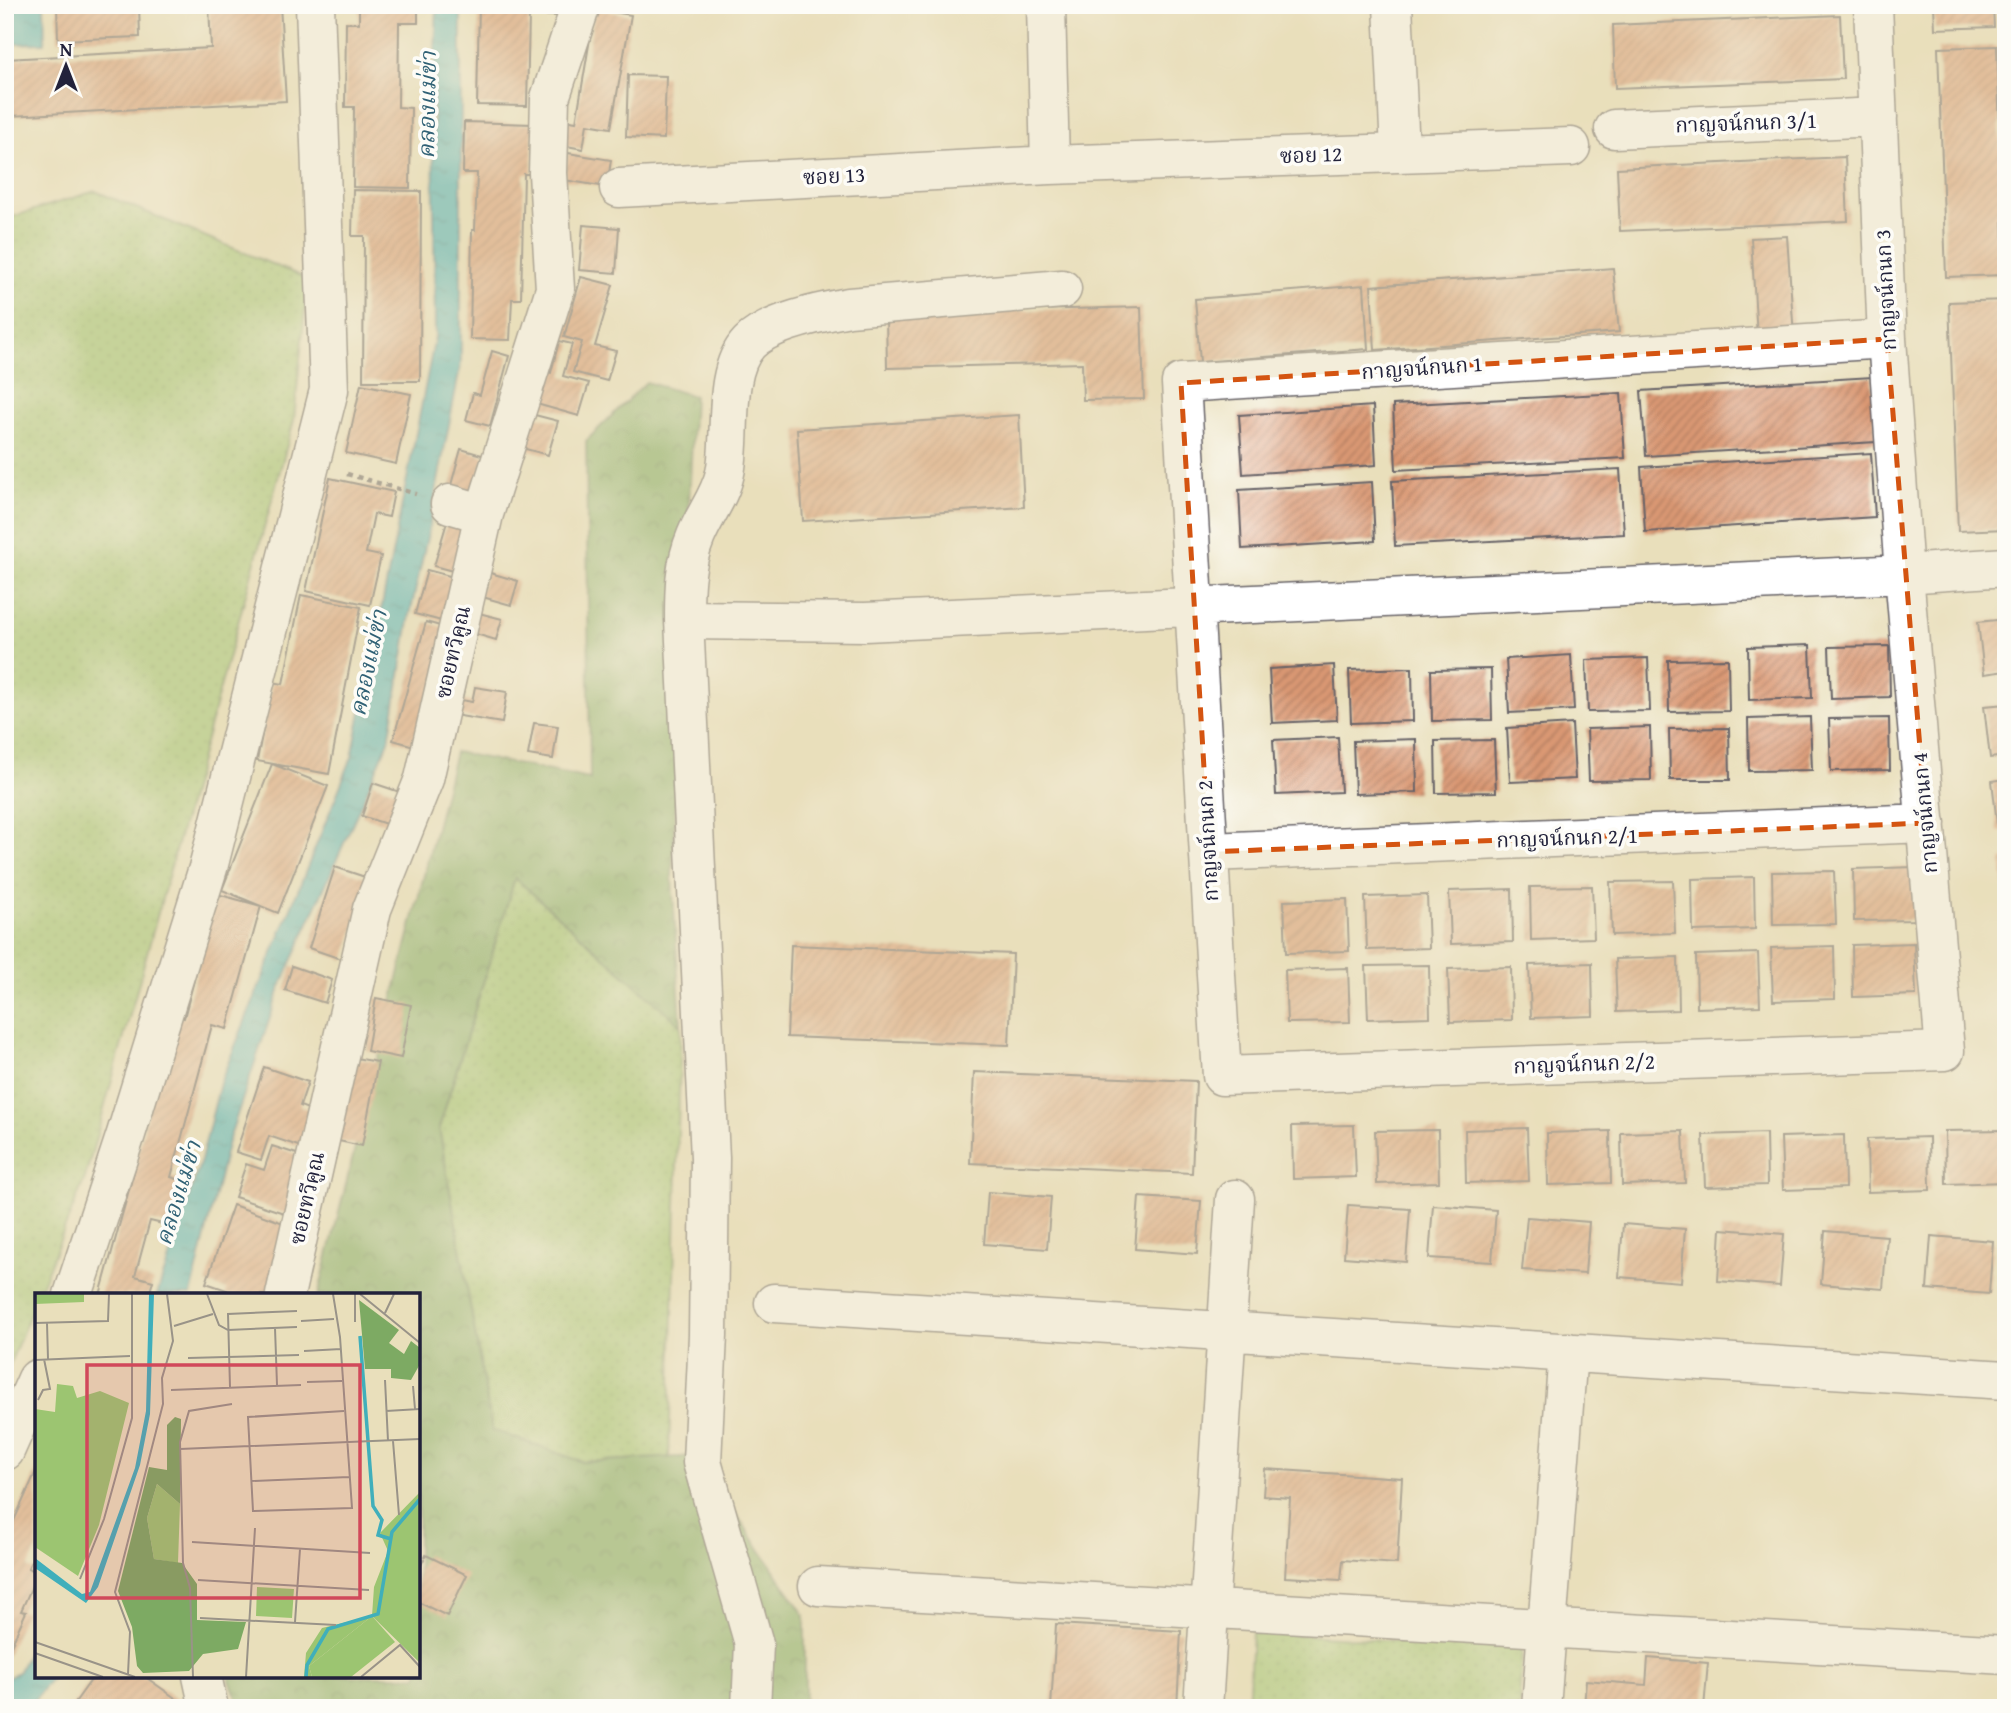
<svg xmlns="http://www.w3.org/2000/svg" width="2011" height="1713" viewBox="0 0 2011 1713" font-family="'Gentium Book Plus','Noto Serif Thai',serif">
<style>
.grass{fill:url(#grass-dots);stroke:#5f7456;stroke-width:2}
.forest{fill:url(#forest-crowns);stroke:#50664f;stroke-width:2}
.water{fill:url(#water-ripples);stroke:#31687b;stroke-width:2}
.building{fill:url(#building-hatch)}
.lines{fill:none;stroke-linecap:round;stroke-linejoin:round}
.minor-casing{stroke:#686468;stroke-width:41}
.path{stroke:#686468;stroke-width:4.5;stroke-dasharray:5 5;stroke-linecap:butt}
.minor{stroke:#fff;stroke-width:38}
.marked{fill:none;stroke:#d45411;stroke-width:5;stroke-dasharray:14 9;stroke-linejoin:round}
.labels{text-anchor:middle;stroke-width:7;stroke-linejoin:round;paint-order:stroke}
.street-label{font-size:21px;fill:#22223b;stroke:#fdfcf7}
.water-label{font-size:23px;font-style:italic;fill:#306175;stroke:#fdfcf7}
.inset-river{fill:none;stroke:#40afbb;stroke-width:3.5}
.inset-road{fill:none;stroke:#999388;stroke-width:2}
.view{fill:#d1495b;fill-opacity:0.15;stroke:#d1495b;stroke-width:3.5}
.inset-edge{fill:none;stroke:#22223b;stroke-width:3.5}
</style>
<defs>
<pattern id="grass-dots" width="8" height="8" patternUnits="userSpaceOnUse" patternTransform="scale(1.75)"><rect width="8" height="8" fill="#9cc571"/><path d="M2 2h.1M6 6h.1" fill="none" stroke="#86a963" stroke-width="1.8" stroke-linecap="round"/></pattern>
<pattern id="forest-crowns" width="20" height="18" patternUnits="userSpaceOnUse" patternTransform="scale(1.75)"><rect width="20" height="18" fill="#7daa63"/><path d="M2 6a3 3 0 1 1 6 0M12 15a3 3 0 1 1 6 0" fill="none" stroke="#668a53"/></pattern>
<pattern id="water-ripples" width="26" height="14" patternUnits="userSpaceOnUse" patternTransform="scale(1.75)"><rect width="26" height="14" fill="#40afbb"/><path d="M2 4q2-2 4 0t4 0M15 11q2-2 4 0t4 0" fill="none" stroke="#358e99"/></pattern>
<pattern id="building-hatch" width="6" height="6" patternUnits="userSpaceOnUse" patternTransform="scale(1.75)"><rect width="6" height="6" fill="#da9873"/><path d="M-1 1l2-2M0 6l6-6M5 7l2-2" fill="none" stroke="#b07c60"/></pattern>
</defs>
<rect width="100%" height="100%" fill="#fdfcf7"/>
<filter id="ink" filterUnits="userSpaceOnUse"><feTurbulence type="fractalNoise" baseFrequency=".0143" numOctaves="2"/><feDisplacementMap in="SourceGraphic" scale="14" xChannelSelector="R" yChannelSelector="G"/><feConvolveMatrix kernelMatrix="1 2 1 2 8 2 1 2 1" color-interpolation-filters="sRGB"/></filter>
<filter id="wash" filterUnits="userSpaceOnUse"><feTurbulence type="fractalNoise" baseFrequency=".00686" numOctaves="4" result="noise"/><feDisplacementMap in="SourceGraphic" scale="28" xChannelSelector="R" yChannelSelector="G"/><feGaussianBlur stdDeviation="1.57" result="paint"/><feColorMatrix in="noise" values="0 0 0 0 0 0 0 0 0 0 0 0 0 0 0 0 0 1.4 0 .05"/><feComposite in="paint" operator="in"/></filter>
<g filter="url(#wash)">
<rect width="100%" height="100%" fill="#e9dfbb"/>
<path class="grass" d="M95 191 308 279 294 420 85 1178 5 1376V219Z
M515 877 681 1025 669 1458 583 1462 492 1431 439 1128Z
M1252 1632 1522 1648 1519 1708H1248Z"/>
<path class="forest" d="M646 382 694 396 672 876 681 1025 515 878 439 1128 492 1430 583 1462 697 1456 805 1616V1708H241L228 1676H418V1295H318L455 752 590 779 586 441Z"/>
<path class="water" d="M5 5H44L45 43 5 44Z
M437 5H461V363L427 538 410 615 389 741 280 988 227 1145 191 1295H157L201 1160 220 1083 352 757 435 337 433 101Z
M37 1634V1676H53L28 1708H5V1680L19 1671Z"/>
<g id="blocks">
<path class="building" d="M57 5H139L140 37 58 40Z
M209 5H280L286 101 10 116 6 59 211 48Z
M359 5H418V23H399L398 107 411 108 410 188 353 187 354 107H345L346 22 359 23Z
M479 5H557V16L529 15 527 106 477 105Z
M1934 5H1993L1994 27 1935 29Z
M595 9 631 15 611 128 587 124 583 149 561 145 565 120 576 122Z
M1840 15 1843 79 1615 88 1613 25Z
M1997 46 2005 275 1946 277 1938 48Z
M628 75 666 76 664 139 626 137Z
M464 122 533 124 532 174H524L521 299H512L510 340 470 339 472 230H475L477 173H463Z
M568 153 611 160 607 187 564 180Z
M1845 157 1848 221 1620 231 1617 168Z
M353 190 421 191 420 381H363L364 236H352Z
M583 225 619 228 616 273 579 270Z
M1787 236 1794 336 1757 337 1751 238Z
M1613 268 1619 332 1375 350 1371 286Z
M581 277 613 285 595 346 616 351 607 381 573 372 582 342 564 337Z
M1364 285 1368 349 1200 362 1195 299Z
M2006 300V529L1958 531 1949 302Z
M1141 307 1144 399 1083 400 1082 363 887 368 886 314Z
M559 341 572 344 563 376 589 383 579 416 533 403 543 370 551 373Z
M492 351 509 356 490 426 466 420 473 393 480 395Z
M1872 377 1876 442 1646 456 1641 391Z
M361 384 411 394 396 464 346 453Z
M1621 393 1625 458 1396 470 1393 405Z
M1373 406 1376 465 1243 474 1239 415Z
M531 414 558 421 548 455 522 448Z
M1019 415 1024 507 803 521 797 429Z
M461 449 485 456 475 492 451 485Z
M1871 453 1875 517 1645 532 1641 467Z
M1620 469 1624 534 1395 546 1392 481Z
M330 478 394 492 389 517 374 514 366 553 381 556 370 605 306 591Z
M1372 482 1375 541 1242 549 1239 490Z
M447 522 472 529 460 573 434 566Z
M427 570 461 579 449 623 415 614Z
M487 572 518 581 511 605 479 596Z
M301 595 361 607 329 774 257 761 272 682 283 684Z
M475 612 502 619 496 640 469 632Z
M2006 619V671L1984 674 1978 622Z
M426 622 454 630 421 748 393 740Z
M1810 645 1812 698 1749 700 1748 647Z
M1889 646 1890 697 1831 699 1829 647Z
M1571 655 1574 710 1509 713 1506 659Z
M1648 658 1650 711 1588 712 1586 660Z
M1728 659 1729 711 1669 712 1668 660Z
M1334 665 1337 720 1272 723 1269 669Z
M1412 668 1413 721 1351 723 1349 670Z
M1491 669 1492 720 1432 721 1431 670Z
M475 687 507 692 502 723 448 714 451 698 472 702Z
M2006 704V756L1990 758 1984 706Z
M1810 717 1812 770 1749 771 1748 719Z
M1889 718 1890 770 1831 771 1829 719Z
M534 723 558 726 553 759 528 755Z
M1572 724 1575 779 1510 782 1507 728Z
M1650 727 1651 780 1589 781 1587 729Z
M1729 728 1730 780H1670L1669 729Z
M1338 737 1341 792 1276 795 1273 740Z
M1416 739 1417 792 1355 794 1353 741Z
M1494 740 1496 792 1436 793 1435 741Z
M272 764 328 786 278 913 261 906 227 1029 212 1025 171 1177 187 1182 175 1227 150 1221 135 1276 153 1281 149 1295H100L135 1168 169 1014 184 1018 217 894 261 906 222 890Z
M2006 779V831L1998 832 1992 781Z
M373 783 400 792 389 825 362 816Z
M2006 859V886H2004L2001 860Z
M335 867 371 879 344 960 309 948Z
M1915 867 1917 920 1854 921 1853 869Z
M1834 871 1836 924 1773 925 1772 872Z
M1754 877 1755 929 1693 931 1692 879Z
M1673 881 1675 933 1612 935 1610 882Z
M1592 886 1594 938 1531 940 1530 887Z
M1512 889 1513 942 1451 944 1449 891Z
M1427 895 1429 948 1367 950 1365 897Z
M1347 899 1349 951 1286 953 1284 901Z
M1914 943 1916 995 1853 997 1852 945Z
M791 945 1013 954 1009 1045 787 1037Z
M1834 946 1835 999 1773 1001 1771 948Z
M1758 953 1760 1006 1697 1008 1696 955Z
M1678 957 1679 1010 1617 1012 1615 959Z
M1592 963 1593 1016 1531 1018 1529 965Z
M1429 965 1430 1017 1368 1019 1366 966Z
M292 966 332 980 325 1003 285 990Z
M1511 967 1512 1020 1450 1022 1448 969Z
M1348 968 1350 1022 1287 1023 1285 970Z
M376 998 411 1005 401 1058 367 1051Z
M350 1057 378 1062 362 1146 334 1140Z
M264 1067 308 1082 300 1106 316 1112 304 1148 269 1136 261 1160 236 1152Z
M974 1072 1196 1081 1192 1173 970 1163Z
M1354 1125 1356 1177 1293 1179 1292 1126Z
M1527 1128 1529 1181 1466 1183 1465 1130Z
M1438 1130 1439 1182 1377 1184 1375 1131Z
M2006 1130V1182L1946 1184 1945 1131Z
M1610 1131 1611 1183 1548 1185 1547 1133Z
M1683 1131 1685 1183 1622 1185 1621 1133Z
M1766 1133 1767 1185 1705 1187 1703 1135Z
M1844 1135 1845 1188 1783 1190 1781 1137Z
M1929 1137 1930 1190 1868 1192 1867 1139Z
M272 1146 309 1158 290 1215 235 1197 246 1164 264 1170Z
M988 1192 1051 1197 1047 1249 984 1244Z
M1139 1197 1201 1201 1197 1254 1135 1249Z
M233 1205 292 1226 268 1295H225L227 1290 206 1283Z
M1348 1205 1410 1209 1406 1262 1344 1257Z
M1433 1205 1496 1210 1492 1262 1429 1258Z
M1527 1217 1589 1222 1585 1274 1522 1270Z
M1623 1224 1685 1229 1681 1282 1619 1277Z
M1721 1229 1784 1234 1780 1286 1718 1281Z
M1825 1231 1887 1236 1883 1289 1821 1284Z
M1931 1236 1993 1241 1989 1294 1927 1289Z
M37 1469V1549L28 1568 37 1572V1575L21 1611 26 1612 5 1659V1541Z
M1265 1469 1402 1478 1397 1564 1343 1560 1341 1580 1285 1577 1290 1498 1263 1496Z
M426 1555 467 1575 447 1616 418 1602V1571Z
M1056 1624 1181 1631 1177 1708H1051Z
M1648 1658 1708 1663 1704 1708H1584L1586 1680 1646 1685Z
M94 1676H144L178 1700 172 1708H71Z"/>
</g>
</g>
<g filter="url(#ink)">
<use href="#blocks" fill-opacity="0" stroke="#686468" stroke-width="2"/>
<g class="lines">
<g class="minor-casing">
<path id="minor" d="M1046 5 1050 165
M1393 5 1400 151
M1873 5 1887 339 1904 574 1945 1051 1222 1076 1181 383 1887 339
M1614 129 1878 117
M619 188 1050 165 1571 147
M450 504 484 514
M684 620 865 622 1904 574 2006 567
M1209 852 1926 823
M73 1295 126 1134 208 868 329 390 315 5
M285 1295 372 909 424 779 484 514 555 289 548 173 550 98 581 5
M774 1303 2006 1380
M5 1451 37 1379
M818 1586 2006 1655
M202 1676 209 1708
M751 1708 754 1644 702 1462 708 1335 710 1158 684 620C684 589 684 565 696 536 705 514 720 496 725 473 733 436 721 373 749 343 768 323 822 312 849 307L1062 289
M1203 1708 1235 1199
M1541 1708 1568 1352"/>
</g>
<path class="path" d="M347 474 416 494"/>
<use href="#minor" class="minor"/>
</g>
</g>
<path d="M0 0H2011V1713H0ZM1887 339 1926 823 1209 852 1181 383Z" fill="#e9dfbb" fill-opacity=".55" fill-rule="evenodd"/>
<path class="marked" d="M1887 339 1926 823 1209 852 1181 383Z"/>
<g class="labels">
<g class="street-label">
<text transform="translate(1746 123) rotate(-2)" y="7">กาญจน์กนก 3/1</text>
<text transform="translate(1311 155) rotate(-2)" y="7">ซอย 12</text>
<text transform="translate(834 176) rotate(-3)" y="7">ซอย 13</text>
<text transform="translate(1886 290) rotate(-93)" y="7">กาญจน์กนก 3</text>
<text transform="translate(1422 368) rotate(-4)" y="7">กาญจน์กนก 1</text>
<text transform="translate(453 652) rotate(-77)" y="7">ซอยทวีคูณ</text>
<text transform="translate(1925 813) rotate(-95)" y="7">กาญจน์กนก 4</text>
<text transform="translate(1567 838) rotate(-2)" y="7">กาญจน์กนก 2/1</text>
<text transform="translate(1208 841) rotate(-93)" y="7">กาญจน์กนก 2</text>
<text transform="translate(1584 1064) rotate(-2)" y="7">กาญจน์กนก 2/2</text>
<text transform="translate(307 1198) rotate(-77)" y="7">ซอยทวีคูณ</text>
</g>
<g class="water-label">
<text transform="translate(427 105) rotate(-89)" y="8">คลองแม่ข่า</text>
<text transform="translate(368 663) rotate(-78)" y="8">คลองแม่ข่า</text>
<text transform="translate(178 1193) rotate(-73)" y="8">คลองแม่ข่า</text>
</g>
</g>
<g transform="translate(35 1293)">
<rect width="385" height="385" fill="#e9dfbb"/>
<path d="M0 1H49V9L0 11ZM22 91 38 93 42 105 65 98 94 110 64 232 43 283 0 254V116L20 119ZM122 191 145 211 143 270 119 266 112 225ZM385 199V370L337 323 274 373 277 384H269L271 360 287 335 337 323 339 294 353 258 345 240ZM222 294 259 296 257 325 221 323Z" fill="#9cc571"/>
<path d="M324 7 364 37 354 50 369 61 376 48 385 55V71L376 87 356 85V76H330ZM140 124 146 126 145 211 122 191 112 225 119 266 147 270 162 291V327L211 329 203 356 168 361 154 378 108 380 102 373 97 334 83 298 114 174 132 177V132Z" fill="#7daa63"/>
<path d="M337 323 360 349 316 384H277L274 373Z" fill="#9cc571"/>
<path d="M114 1H119L115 121 105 172 63 294 51 310 0 275V265L47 301 55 299 100 175 111 118Z" fill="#40afbb"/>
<path class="inset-river" d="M325 43 338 213 347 227 343 242 356 246M271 384 272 372 293 336 343 321 357 239 385 206"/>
<path class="inset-road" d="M172 1 184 32 193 37 262 34M298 1 305 44 317 215 218 218 213 124 309 118M320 1V29M325 1 385 50M350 20 359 1M266 28 299 26M0 30 73 28 74 1M12 30 13 66M139 33 178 21M240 35 242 92M269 58 306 56M153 65 264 62M0 67 95 63M350 87 353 148M272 89 307 88M378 93 380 116M195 94 193 21 262 18M136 97 266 92M3 107 8 97 15 96 9 66M351 118 385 116M358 148 364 222M145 156 385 146M216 188 314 184M157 249 335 260M45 286 69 226 97 125V1M163 287 334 297M165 325 301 332M260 329 265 256M0 349 100 384M0 360 68 384M93 381 95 339 80 299 128 111 127 85 138 48 132 1M158 384 155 295 148 270 145 149 154 118 197 111M211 384 220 235M326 384 365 352 385 374"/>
<path class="view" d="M52 72H325V305H52Z"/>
<rect width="385" height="385" class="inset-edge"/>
</g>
<rect width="2011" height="1713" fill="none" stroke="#fdfcf7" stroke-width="28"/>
<g transform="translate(66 66)" stroke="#fdfcf7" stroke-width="5" paint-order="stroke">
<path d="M0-5L12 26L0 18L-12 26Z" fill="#22223b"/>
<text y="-10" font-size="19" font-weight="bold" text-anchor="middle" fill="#22223b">N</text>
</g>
</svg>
